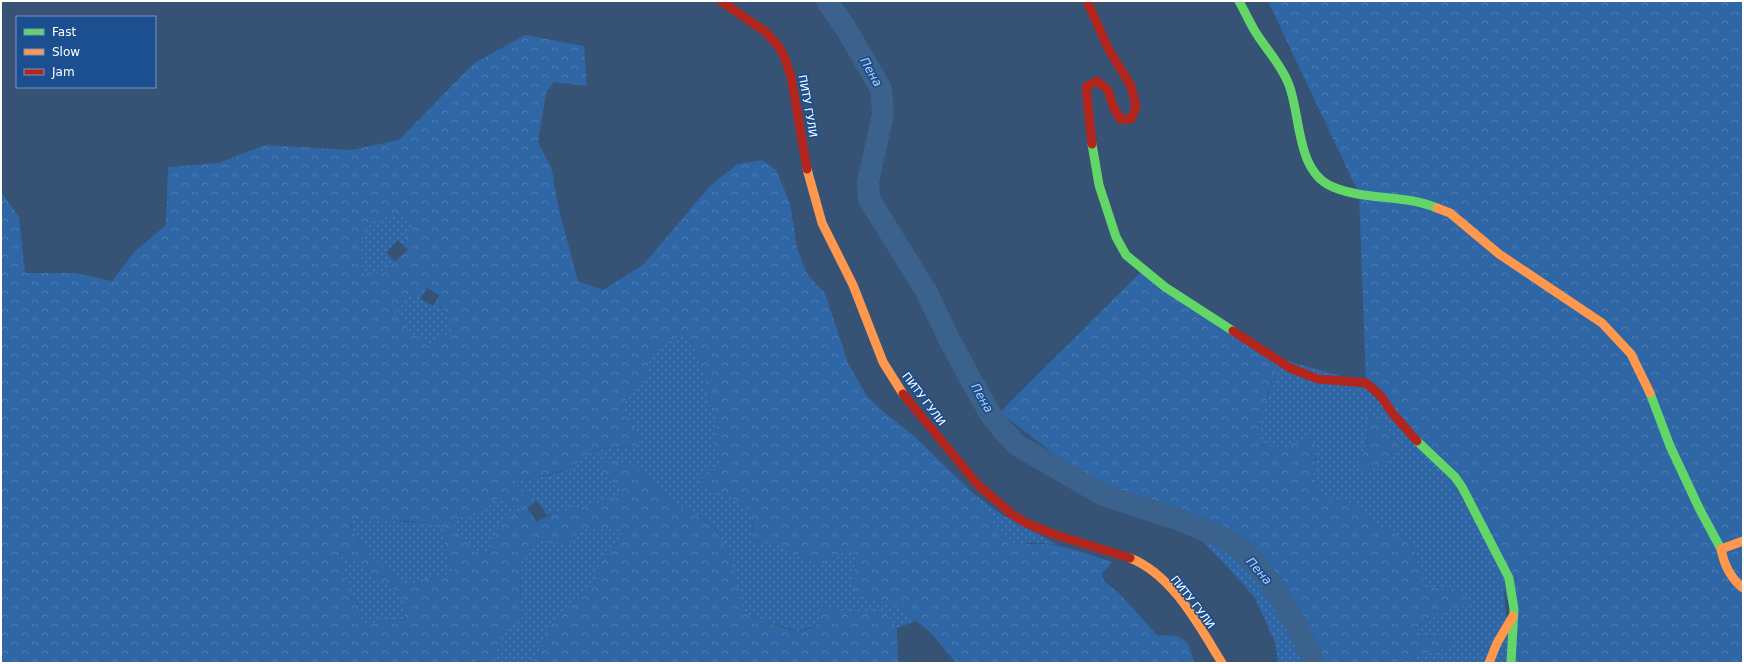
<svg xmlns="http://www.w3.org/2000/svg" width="1744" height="664" viewBox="0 0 1744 664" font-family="'DejaVu Sans',sans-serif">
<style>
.grass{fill:url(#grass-dots);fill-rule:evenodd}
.forest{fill:url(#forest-crowns);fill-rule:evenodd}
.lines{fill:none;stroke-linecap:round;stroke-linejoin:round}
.river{stroke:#3b618d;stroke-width:22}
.fast{stroke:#63d668;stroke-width:9}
.slow{stroke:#ff974d;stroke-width:9}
.jam{stroke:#b3261e;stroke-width:9}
.labels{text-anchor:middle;stroke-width:3.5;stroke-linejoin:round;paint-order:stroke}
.street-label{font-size:11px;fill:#fff;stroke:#1b4f8f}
.water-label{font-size:12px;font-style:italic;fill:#b5d3f5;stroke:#1b4f8f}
</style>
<defs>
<pattern id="grass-dots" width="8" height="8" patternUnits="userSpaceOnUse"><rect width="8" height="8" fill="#2f66a5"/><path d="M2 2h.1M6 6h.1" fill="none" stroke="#4e7db2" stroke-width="1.8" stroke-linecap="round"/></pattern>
<pattern id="forest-crowns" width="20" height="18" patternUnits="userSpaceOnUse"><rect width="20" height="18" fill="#2f66a5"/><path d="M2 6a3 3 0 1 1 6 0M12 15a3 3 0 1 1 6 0" fill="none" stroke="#4e7db2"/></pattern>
</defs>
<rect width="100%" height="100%" fill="#365274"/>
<path class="grass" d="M398 215 416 223 403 245 398 240 386 252 395 262 384 271 375 276 363 273C361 258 357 230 374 221 380 217 391 216 398 215Z
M406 295 418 296 420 299 433 306 436 301 447 314 454 331 428 345 408 330 396 312Z
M681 334 690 338 703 369 710 407 718 419 714 445 720 455 719 465 704 473 699 485C714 491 747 499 752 517 753 524 752 533 752 540L758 543 780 545 818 565 846 551H853L856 561 854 569 857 594 900 608 916 621 897 628C877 602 878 616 851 613 841 612 831 608 821 606V623L799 631 767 622 743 612 721 537 711 522 676 504 644 474 603 475 619 488V496L608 501 547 515 537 501 509 480C529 479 555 477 572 466 576 463 580 459 584 456 599 447 612 447 629 448L638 440 636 429 622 409 628 394 639 385 646 375 649 359 664 343Z
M1270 356 1358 381 1440 462 1501 564 1511 663H1392L1448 648 1431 636 1416 637 1410 634C1425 618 1445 608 1467 605L1468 599C1452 586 1445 586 1426 589L1413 546 1397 534 1373 525 1349 501 1337 502 1323 495 1313 477 1317 449 1257 445C1259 423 1263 400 1275 381ZM1366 416 1382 420 1393 441 1399 446 1356 466 1365 454 1368 427Z
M974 494 1001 514 1058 545 1031 542 1016 546C1001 530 984 514 974 494Z
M499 498 521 510 492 541 489 556 470 547 450 522 481 509Z
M349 519C380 522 411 521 442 524L446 553 454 572 406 585 375 562 354 534Z
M1180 520C1195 526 1211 532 1225 540 1259 559 1280 593 1296 627 1302 639 1310 650 1313 663H1278L1275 642 1255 598 1222 561Z
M598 529H624L620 541 604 553 594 585 580 595 548 629 541 648 532 663H496V650L504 628 522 619C521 598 517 573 527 554 530 548 536 544 540 539L565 543 583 530Z
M339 551 402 595 405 619 362 624 359 606 348 588Z"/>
<path class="forest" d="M1268 1H1743V663H1511L1513 615 1478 516 1366 383 1359 194Z
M525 35 584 46 587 86 554 82 546 93 538 142 551 167 559 210 578 281 603 290 643 265 709 187 737 164 762 160 776 170 790 203 797 248 807 274 825 293 848 363 867 396 886 414 913 435 974 494C984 514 1001 530 1016 545 1049 539 1081 551 1112 562L1102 574 1104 581 1119 593 1158 636C1182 634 1189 638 1194 663H956L931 633 900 608 857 594 852 581 856 561 853 551H846L818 565 780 545 758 543 752 540C752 533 753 524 752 517 747 499 714 491 698 485L704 473 719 465 720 455 714 445 718 420 710 407 703 369 690 338 682 335 664 343 649 359 646 375 640 385 628 394 622 409C630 420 642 432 636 445 623 451 609 445 596 450 586 453 580 462 570 467 550 476 532 479 510 480L537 501 527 508 537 522C561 506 593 509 619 496V488L603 475 601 467 606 461H615L630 463 644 474 676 504 711 522 721 537 730 554 743 612C755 618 787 631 800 631 807 630 814 626 820 623L821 606 852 613 878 611 888 615 897 628 898 663H532L541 648 547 629 580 595 594 585 604 553 620 541 624 530H583L565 543 540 539C536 544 530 549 527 554 517 573 521 598 522 619L504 629 496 650V663L476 661 473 663H1V192L19 217 25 273H75L112 281 134 252 166 225 168 167 219 163 265 145 351 150 399 140 473 64ZM398 215 416 223 403 245 408 250 384 271 375 276 363 273C361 257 358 230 374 221 380 217 391 216 398 215ZM427 288 439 295 436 301 447 314 454 331 428 345 408 330 396 312 406 295 418 296 420 299ZM499 498 521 510 502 523 492 541 489 556 470 547 450 522 481 509ZM349 519 388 522 407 521 442 524 446 553 454 572 406 584C383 567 356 548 349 519ZM339 551 402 595 405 619 362 624 359 606 348 588Z
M1143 270 1270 356 1275 371V381L1268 392 1259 426 1258 445 1287 447 1310 437 1317 449 1313 477 1323 495 1337 502 1349 501 1373 525 1397 534 1413 546 1426 589C1445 586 1452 586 1468 599V605C1446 608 1425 618 1410 634 1423 640 1439 632 1451 642L1448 648 1392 663H1320L1285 588 1260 560 1234 537 1207 522 1184 513 1110 490 1050 451 1000 412Z
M1366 416 1382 420 1393 441 1399 445C1393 455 1378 471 1365 470 1362 470 1358 467 1356 466 1369 449 1369 436 1366 416Z"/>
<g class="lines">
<path class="river" d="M827 1 845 27 881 89 883 114 868 182 869 199 926 291 949 339 971 380 991 415 1002 429 1017 445 1103 495 1180 520 1225 539 1242 550 1255 563 1272 585 1287 609 1311 654 1313 663"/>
<path class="fast" d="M1239 1C1245 12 1250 23 1256 33 1267 50 1282 66 1289 85 1301 116 1296 172 1333 187 1367 201 1404 194 1437 208
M1092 144 1099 185 1116 237 1126 255 1165 287 1233 331
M1650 393 1670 446 1699 508 1721 549
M1417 441 1455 477 1462 487 1509 578 1514 609 1511 663"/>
<path class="slow" d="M807 169 822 223 853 285 883 362 903 394
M1437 208 1450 213 1499 254 1602 323 1631 354 1650 393
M1743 541 1721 549C1724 565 1730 578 1743 588
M1130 558C1173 575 1199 626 1222 663
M1489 663 1497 643 1513 616"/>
<path class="jam" d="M721 1 767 33 779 47 784 56 791 76 807 169
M1087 1 1109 50 1131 86 1136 107 1131 119H1120L1113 106 1108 90 1097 81 1086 87 1092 144
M1233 331 1290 368 1318 379 1366 383 1380 395 1393 414 1417 441
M903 394 978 485 1013 515 1026 523 1053 534 1130 558"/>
</g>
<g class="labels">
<g class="street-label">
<text transform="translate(808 106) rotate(80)" y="4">ПИТУ ГУЛИ</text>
<text transform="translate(924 399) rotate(53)" y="4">ПИТУ ГУЛИ</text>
<text transform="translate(1193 602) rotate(52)" y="4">ПИТУ ГУЛИ</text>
</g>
<g class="water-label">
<text transform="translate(871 72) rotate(60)" y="4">Пена</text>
<text transform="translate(982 398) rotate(60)" y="4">Пена</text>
<text transform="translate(1259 571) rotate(49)" y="4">Пена</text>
</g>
</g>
<rect width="1744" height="664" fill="none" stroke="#ffffff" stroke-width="4"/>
<rect x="16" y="16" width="140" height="72" fill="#1b4f8f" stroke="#7695bc"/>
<rect x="24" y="29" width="20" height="6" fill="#63d668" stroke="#7695bc"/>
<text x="52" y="36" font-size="12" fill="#ffffff">Fast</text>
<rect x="24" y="49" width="20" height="6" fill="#ff974d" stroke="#7695bc"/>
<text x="52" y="56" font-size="12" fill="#ffffff">Slow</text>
<rect x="24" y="69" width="20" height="6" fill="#b3261e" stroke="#7695bc"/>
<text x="52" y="76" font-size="12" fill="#ffffff">Jam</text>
</svg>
